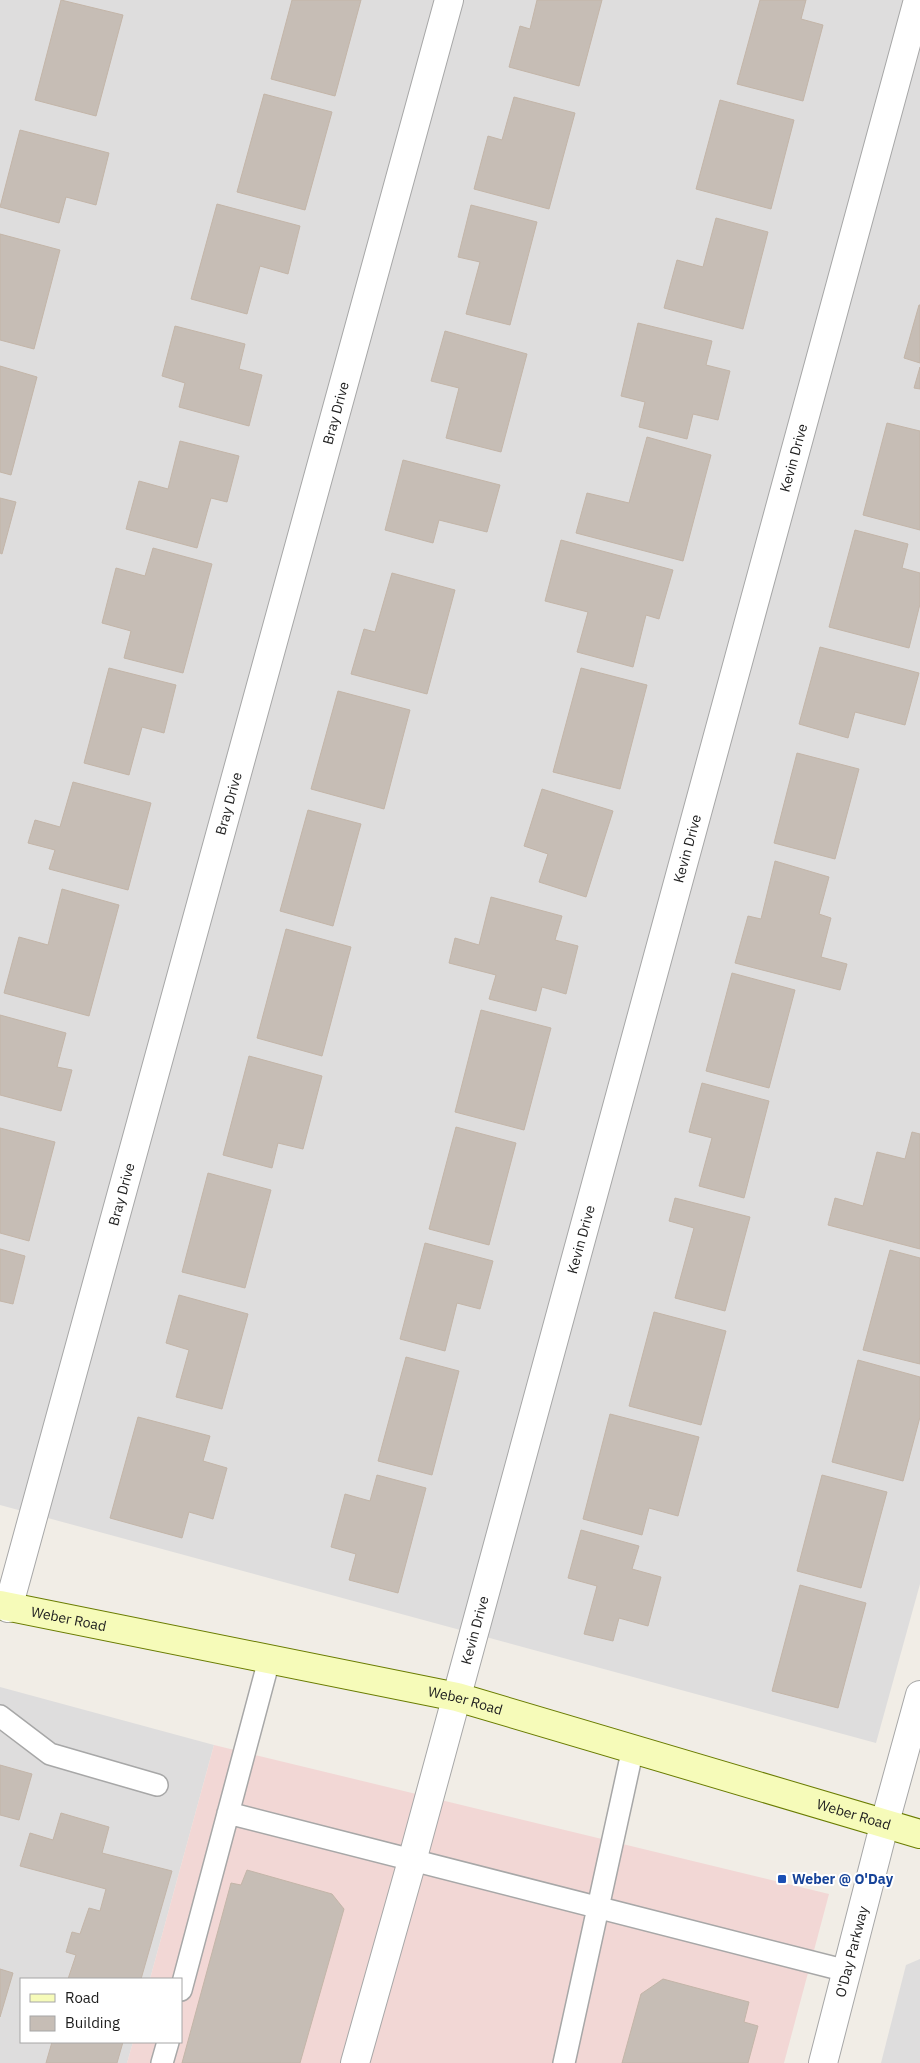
<svg xmlns="http://www.w3.org/2000/svg" width="920" height="2063" viewBox="0 0 920 2063" font-family="'IBM Plex Sans',sans-serif">
<style>
.residential{fill:#dedddd}
.commercial{fill:#f2d7d5}
.building{fill:#c6bdb5;stroke:#c3b5a8}
.lines{fill:none;stroke-linecap:round;stroke-linejoin:round}
.service-casing{stroke:#a7a7a7;stroke-width:24}
.minor-casing{stroke:#a7a7a7;stroke-width:30}
.tertiary-casing{stroke:#a7a7a7;stroke-width:30}
.secondary-casing{stroke:#6a7c02;stroke-width:30}
.service{stroke:#fff;stroke-width:21}
.minor{stroke:#fff;stroke-width:28}
.tertiary{stroke:#fff;stroke-width:28}
.secondary{stroke:#f6fbb9;stroke-width:28}
.transit-dot{fill:#1a4fb4;stroke:#fff;stroke-width:2}
.labels{text-anchor:middle;stroke-width:4;stroke-linejoin:round;paint-order:stroke}
.street-label{font-size:14px;fill:#202020;stroke:#fff}
.transit-label{font-size:14px;font-weight:bold;fill:#164399;stroke:#fff;text-anchor:start}
</style>
<rect width="100%" height="100%" fill="#f1ede6"/>
<path class="residential" d="M0 0H920V1584L876 1743 0 1505Z
M0 1687 214 1745 150 1979H21V2042H133L127 2063H0Z
M920 1959V2063H881L906 1965Z"/>
<path class="commercial" d="M214 1745 829 1894 784 2063H127L133 2042H181V1979H150Z"/>
<path class="building" d="M61 0 123 15 96 116 35 100Z
M292 0H361L335 96 271 79Z
M537 0H602L579 86 509 67 520 26 530 29Z
M760 0H806L801 19 823 25 803 101 737 84Z
M264 94 332 112 305 210 237 192Z
M514 97 575 113 549 209 474 189 488 136 502 140Z
M720 100 794 120 771 209 696 189Z
M20 130 109 153 96 205 66 197 59 223 0 207Z
M217 204 300 226 288 274 260 266 247 314 191 299Z
M471 205 537 222 510 325 466 314 480 262 458 257Z
M716 218 768 232 743 329 664 308 677 260 703 267Z
M0 234 60 250 34 349 0 340Z
M919 305H920V363L904 358Z
M638 323 712 341 706 365 730 371 718 420 693 414 687 439 639 427 645 402 621 396Z
M175 326 245 344 239 369 262 375 249 426 179 407 185 383 162 376Z
M445 331 527 354 501 452 446 438 459 388 431 381Z
M0 366 37 377 11 475 0 472Z
M920 367V389L914 388Z
M887 423 920 431V530L863 515Z
M647 437 711 455 683 561 576 533 587 493 629 503Z
M180 441 239 456 227 502 211 498 197 548 126 529 139 481 168 489Z
M403 460 500 485 487 532 439 520 433 543 385 530Z
M0 498 16 502 2 554 0 553Z
M855 530 908 544 902 568 920 573V604L909 648 829 627Z
M561 540 673 570 659 619 646 615 633 667 577 652 588 612 545 601Z
M153 548 212 564 183 673 124 658 131 631 102 623 116 568 145 576Z
M392 573 455 590 427 694 351 674 364 629 375 632Z
M820 647 919 673 905 725 855 712 848 738 799 724Z
M109 668 176 685 164 733 142 727 129 775 84 763Z
M581 668 647 685 620 789 553 772Z
M338 691 410 710 384 809 311 789Z
M797 753 859 769 835 859 774 843Z
M73 782 151 803 128 890 49 869 55 850 28 843 35 820 60 827Z
M542 789 613 811 586 897 539 882 548 854 524 846Z
M308 810 361 824 333 926 280 911Z
M775 861 829 877 819 914 831 918 821 957 847 964 840 990 735 963 748 916 761 919Z
M62 889 119 905 89 1016 4 993 19 937 48 945Z
M491 897 562 916 555 940 578 946 566 994 542 987 536 1011 489 999 496 975 449 963 455 938 479 945Z
M286 929 351 947 322 1056 257 1038Z
M732 973 795 990 769 1088 706 1071Z
M481 1010 551 1028 524 1130 455 1112Z
M0 1015 66 1033 57 1067 72 1070 61 1111 0 1095Z
M249 1056 322 1076 303 1149 278 1143 272 1168 223 1155Z
M702 1083 769 1101 744 1198 699 1186 712 1138 689 1132Z
M456 1127 516 1143 489 1245 429 1229Z
M0 1128 55 1142 29 1241 0 1233Z
M912 1132 920 1134V1249L828 1225 835 1198 863 1206 877 1152 905 1159Z
M208 1173 271 1190 245 1288 182 1272Z
M675 1198 750 1217 725 1311 675 1298 694 1228 669 1221Z
M425 1243 493 1261 480 1309 457 1303 445 1351 400 1339Z
M0 1249 25 1256 13 1304 0 1301Z
M890 1250 920 1258V1364L863 1350Z
M179 1295 248 1314 222 1409 176 1397 189 1350 166 1343Z
M654 1312 726 1331 701 1425 629 1406Z
M406 1357 459 1371 432 1475 378 1461Z
M858 1360 920 1377V1417L903 1481 832 1462Z
M610 1414 699 1437 678 1516 649 1508 642 1535 583 1519Z
M138 1417 210 1436 203 1461 227 1468 213 1519 189 1512 182 1538 110 1518Z
M377 1475 426 1488 398 1593 349 1580 356 1554 331 1547 345 1494 370 1501Z
M822 1475 887 1492 861 1588 797 1571Z
M581 1530 639 1546 632 1569 661 1577 648 1626 619 1618 613 1641 584 1634 597 1586 568 1578Z
M800 1585 866 1603 838 1708 772 1691Z
M0 1765 32 1774 19 1820 0 1815Z
M61 1813 109 1827 102 1853 172 1871 141 1979H68L76 1955 66 1952 72 1932 80 1934 89 1908 100 1911 106 1889 20 1866 30 1833 53 1840Z
M247 1870 332 1894 344 1909 300 2063H182L231 1883 241 1885Z
M0 1969 13 1973 0 2017Z
M663 1979 749 2002 744 2022 758 2026 748 2063H622L641 1994Z
M52 2042H123L117 2063H46Z"/>
<g class="lines">
<g class="service-casing">
<path id="service" d="M0 1716 50 1754 157 1785
M228 1813 847 1971
M181 1990 269 1660
M162 2063 168 2042
M564 2063 633 1748"/>
</g>
<g class="minor-casing">
<g id="minor">
<path id="s1" d="M8 1608 449 0"/>
<path id="s2" d="M355 2063 412 1861 918 0"/>
</g>
</g>
<g class="tertiary-casing">
<g id="tertiary">
<path id="s3" d="M823 2063 885 1822 920 1695"/>
</g>
</g>
<g class="secondary-casing">
<g id="secondary">
<path id="s4" d="M0 1605 457 1697 920 1834"/>
</g>
</g>
<use href="#service" class="service"/>
<use href="#minor" class="minor"/>
<use href="#tertiary" class="tertiary"/>
<use href="#secondary" class="secondary"/>
</g>
<rect class="transit-dot" x="777" y="1874" width="10" height="10" rx="2.5"/>
<g class="labels">
<g class="street-label">
<text dy="5" stroke="none"><textPath href="#s1" startOffset="1239">Bray Drive</textPath></text>
<text dy="5" stroke="none"><textPath href="#s2" startOffset="1664">Kevin Drive</textPath></text>
<text dy="5" stroke="none"><textPath href="#s1" startOffset="834">Bray Drive</textPath></text>
<text dy="5" stroke="none"><textPath href="#s2" startOffset="1259">Kevin Drive</textPath></text>
<text dy="5" stroke="none"><textPath href="#s1" startOffset="429">Bray Drive</textPath></text>
<text dy="5" stroke="none"><textPath href="#s2" startOffset="854">Kevin Drive</textPath></text>
<text dy="5" stroke="none"><textPath href="#s4" startOffset="70">Weber Road</textPath></text>
<text dy="5" stroke="none"><textPath href="#s2" startOffset="449">Kevin Drive</textPath></text>
<text dy="5" stroke="none"><textPath href="#s4" startOffset="475">Weber Road</textPath></text>
<text dy="5" stroke="none"><textPath href="#s4" startOffset="880">Weber Road</textPath></text>
<text dy="5" stroke="none"><textPath href="#s3" startOffset="115">O'Day Parkway</textPath></text>
</g>
<g class="transit-label">
<text x="792" y="1884">Weber @ O'Day</text>
</g>
</g>
<rect x="20" y="1978" width="162" height="65" fill="#ffffff" stroke="#a6a6a6"/>
<rect x="30" y="1994" width="25" height="8" fill="#f6fbb9" stroke="#a6a6a6"/>
<text x="65" y="2003" font-size="15" fill="#202020">Road</text>
<rect x="30" y="2016" width="25" height="15" fill="#c6bdb5" stroke="#a6a6a6"/>
<text x="65" y="2028" font-size="15" fill="#202020">Building</text>
</svg>
